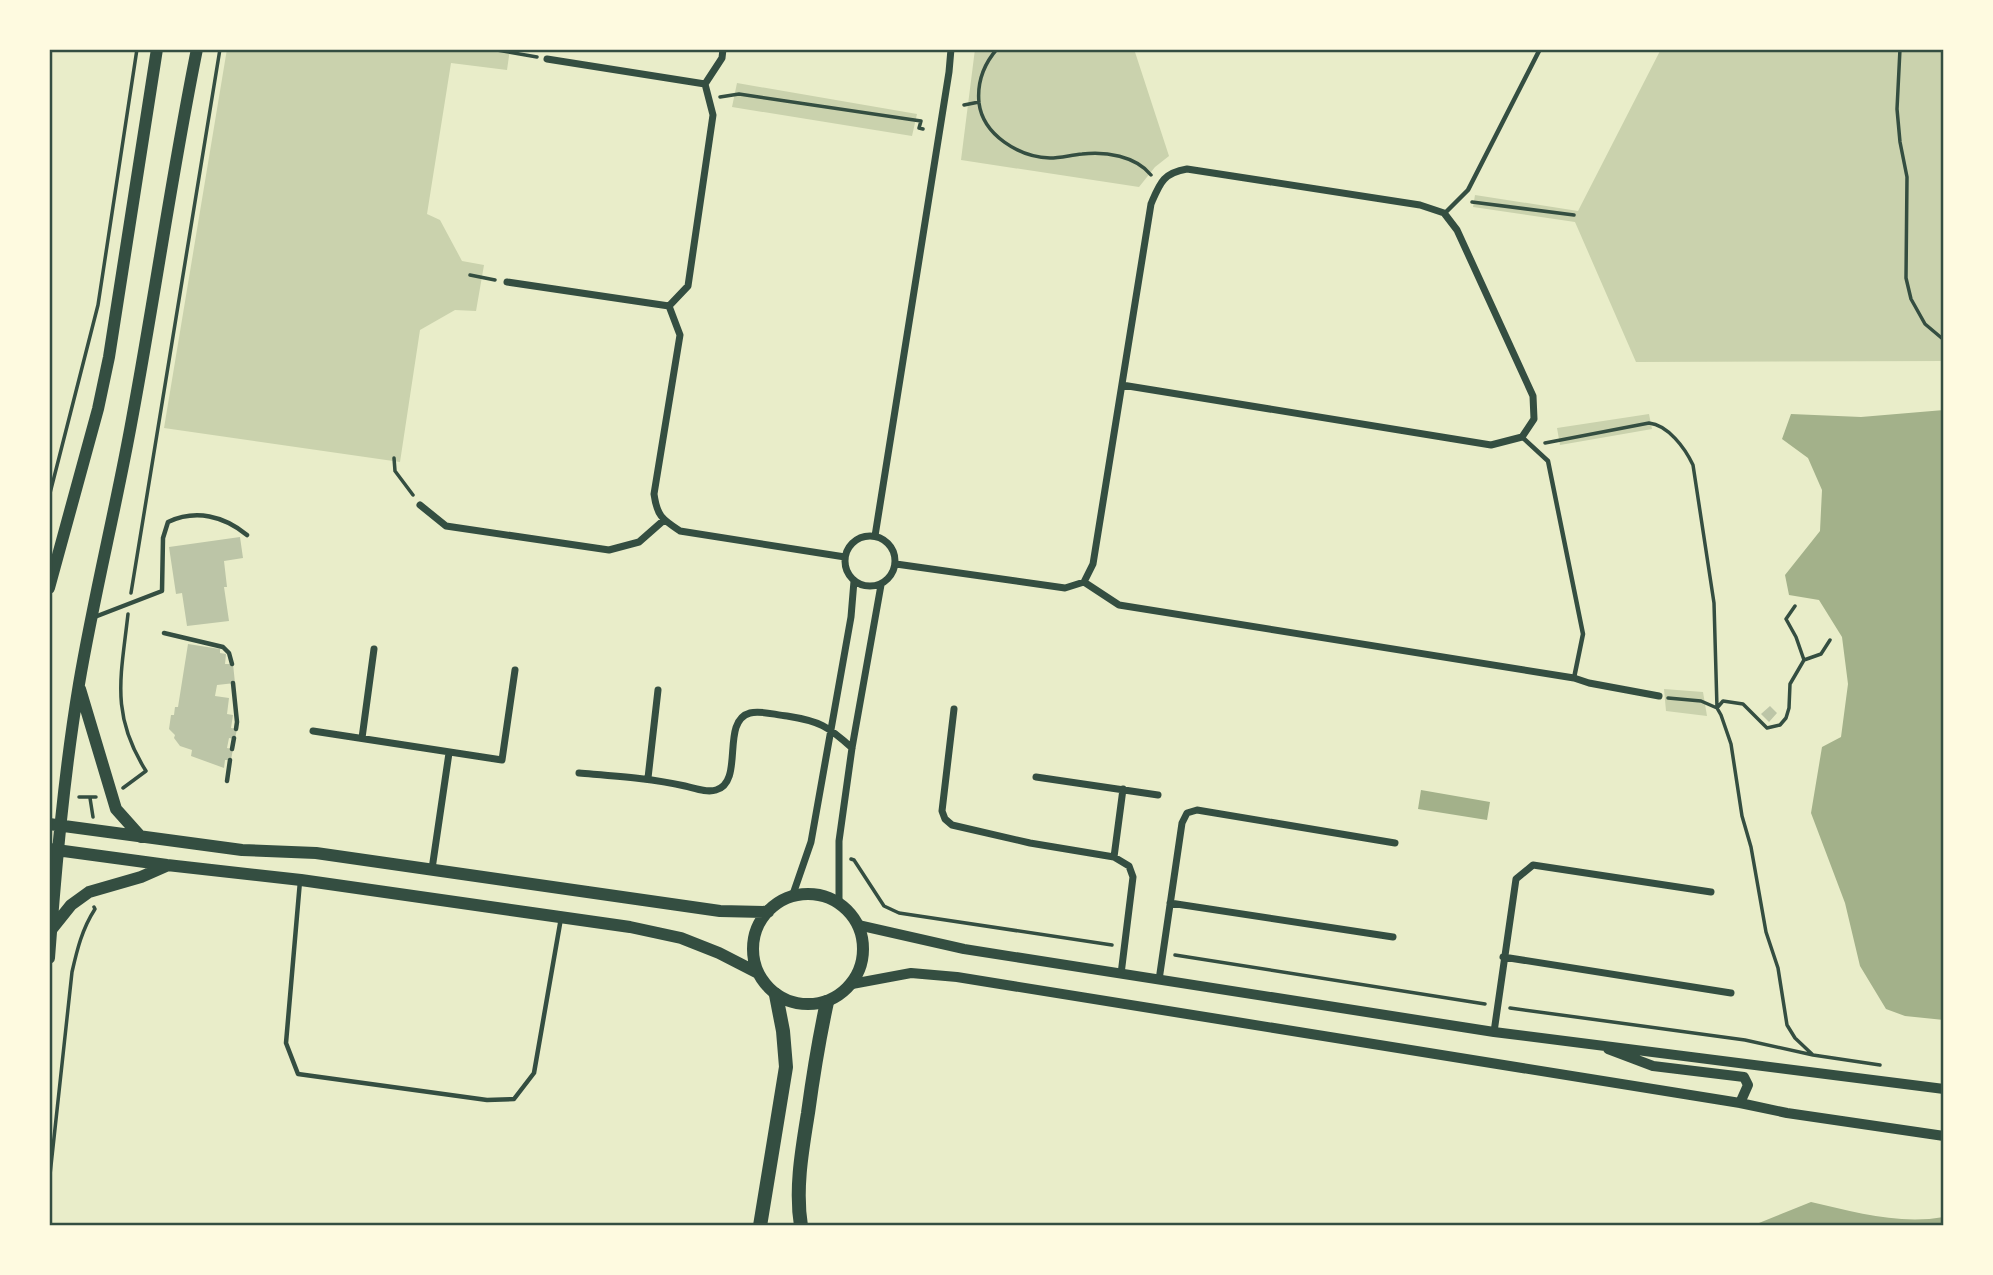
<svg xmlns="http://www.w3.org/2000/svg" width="1993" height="1275" viewBox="0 0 1993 1275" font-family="Cabin,sans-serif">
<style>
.green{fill:#cad2ad}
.water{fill:#a3b18a}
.building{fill:#bcc5a7}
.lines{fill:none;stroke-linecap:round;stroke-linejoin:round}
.path{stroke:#344e41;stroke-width:3.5}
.service{stroke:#344e41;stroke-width:4.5}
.minor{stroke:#344e41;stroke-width:7}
.tertiary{stroke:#344e41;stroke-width:10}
.secondary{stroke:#344e41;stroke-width:12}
.motorway{stroke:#344e41;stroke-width:14}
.neatline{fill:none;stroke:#344e41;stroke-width:2.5}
</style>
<rect width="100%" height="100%" fill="#e9edc9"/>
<path class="green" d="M227 49H510L507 70 451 63 427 214 440 220 462 261 484 265 476 311 455 310 420 330 400 462 164 428Z
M975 49H1134L1169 156 1155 167 1139 187 961 160Z
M1661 49H1944V361L1636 362 1575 222 1473 207 1475 195 1578 211Z
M737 83 917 114 912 136 732 107Z
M1649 414 1652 429 1560 445 1557 428Z
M1664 689 1703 692 1707 716 1666 711Z"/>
<path class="water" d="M1944 410V1020L1905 1016 1886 1009 1860 966 1845 903 1811 813 1822 747 1841 737 1848 684 1842 637 1819 600 1789 595 1785 575 1820 531 1822 490 1808 458 1782 439 1791 414 1861 417Z
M1421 790 1490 802 1487 820 1418 809Z
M1811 1202C1855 1212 1899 1225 1944 1217V1226H1728L1754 1225Z"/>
<path class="building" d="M240 537 243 558 224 561 227 587H224L229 621 187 626 182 593 176 594 169 547Z
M188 644 220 649V653L226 654 225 664H233L235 683 217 685 215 696 229 698 227 714 233 715 231 728 237 729 235 739 229 738 227 748 233 749 231 760H225L224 768 191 756 192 750 180 746 174 738 175 735 169 729 171 715H174L175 707H178Z
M1770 706 1777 713 1769 722 1761 714Z"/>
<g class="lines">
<path class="path" d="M491 49 537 57
M997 49C984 64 977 83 979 103 983 135 1019 157 1050 158 1060 158 1071 155 1082 154 1105 151 1136 156 1151 175
M1900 49 1897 109 1900 142 1907 177 1906 278 1911 299 1925 324 1944 340
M720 97 739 94 921 121 919 128 923 129
M964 105 979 102
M1472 202 1574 215
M470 275 495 280
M1545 443 1649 423C1668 425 1685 448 1693 465L1714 603 1717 708
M394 458 395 471 413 495
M49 497 98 305 137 49
M131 593 220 49
M1804 660 1821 654 1830 640
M1668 698 1701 701 1717 708 1721 715 1731 744 1742 816 1751 847 1766 932 1778 968 1787 1025 1795 1038 1813 1055
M1717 708 1723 701 1743 704 1767 728 1780 725 1786 718 1789 708 1790 684 1804 660 1796 637 1786 619 1795 606
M123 788 146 771C110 714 121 677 128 614
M79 797H96
M90 798 93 817
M851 859 854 860 884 906 899 913 1112 945
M1175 955 1485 1004
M1510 1008 1745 1040 1813 1055 1880 1065
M49 1184 72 972C77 950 82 929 95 909L94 907"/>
<path class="service" d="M1445 213 1468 190 1540 49
M1522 437 1548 461 1583 634 1574 678
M92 618 162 591 163 538 168 522C196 509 224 516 247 535
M164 633 223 647 229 653 232 664
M233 683 237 722 236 729
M232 749 234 738
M227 781 230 760
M300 881 286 1043 298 1074 487 1100 514 1099 534 1073 561 918"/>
<path class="minor" d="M723 49 722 58 705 84 713 115 688 286 669 306 680 335 654 494C657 516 662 519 680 531L845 557
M547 59 705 84
M507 282 669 306
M420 505 446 526 609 550 639 542 664 520
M845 561a25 25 0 1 1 50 0a25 25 0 1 1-50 0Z
M875 536 949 72 951 49
M896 564 1065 588 1084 582 1119 605 1574 678 1589 683 1659 696
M1084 582 1093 564 1151 204C1160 183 1163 173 1187 169L1420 205 1444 213 1457 230 1533 396 1534 419 1522 437 1491 445 1122 385
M954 709 942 811 945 819 952 825 1030 843 1114 857 1129 866 1133 877 1121 974
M313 731 502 760 515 670
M362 738 374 649
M579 773C615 776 650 778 685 786 694 788 707 793 716 790 745 782 720 721 750 713 761 710 775 715 787 716 819 721 828 726 852 748
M1036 777 1158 795
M648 778 658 690
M1114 857 1123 789
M432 869 449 753
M792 897 811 842 851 617 854 581
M839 903V841L852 748 881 585
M1170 903 1393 937
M1503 957 1731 993
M1159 980 1182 823 1187 813 1197 810 1395 843
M1494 1032 1516 879 1533 865 1711 892"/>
<path class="tertiary" d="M858 925 964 949 1494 1032 1944 1089
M852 984 911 973 957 977 1740 1103 1787 1113 1944 1136
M1608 1049 1653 1066 1744 1077 1748 1085 1740 1103"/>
<path class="secondary" d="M49 588 98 409 109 357 157 49
M80 689 116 809 141 837
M49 824 242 850 316 853 720 911 768 912
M49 849 167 865 301 880 630 927 681 938 719 953 758 973
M753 949a55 55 0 1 1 110 0a55 55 0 1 1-110 0Z
M51 930 71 905 89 892 141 877 166 866
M49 958C56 866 64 774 79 684 94 595 116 508 132 419 155 296 172 172 197 49"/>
<path class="motorway" d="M760 1226 786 1067 783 1031 776 995
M801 1226C795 1189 802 1150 808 1113 813 1076 819 1039 827 1002"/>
</g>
<rect width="1993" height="1275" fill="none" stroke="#fefae0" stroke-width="102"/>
<rect x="51" y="51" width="1891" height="1173" class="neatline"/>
</svg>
